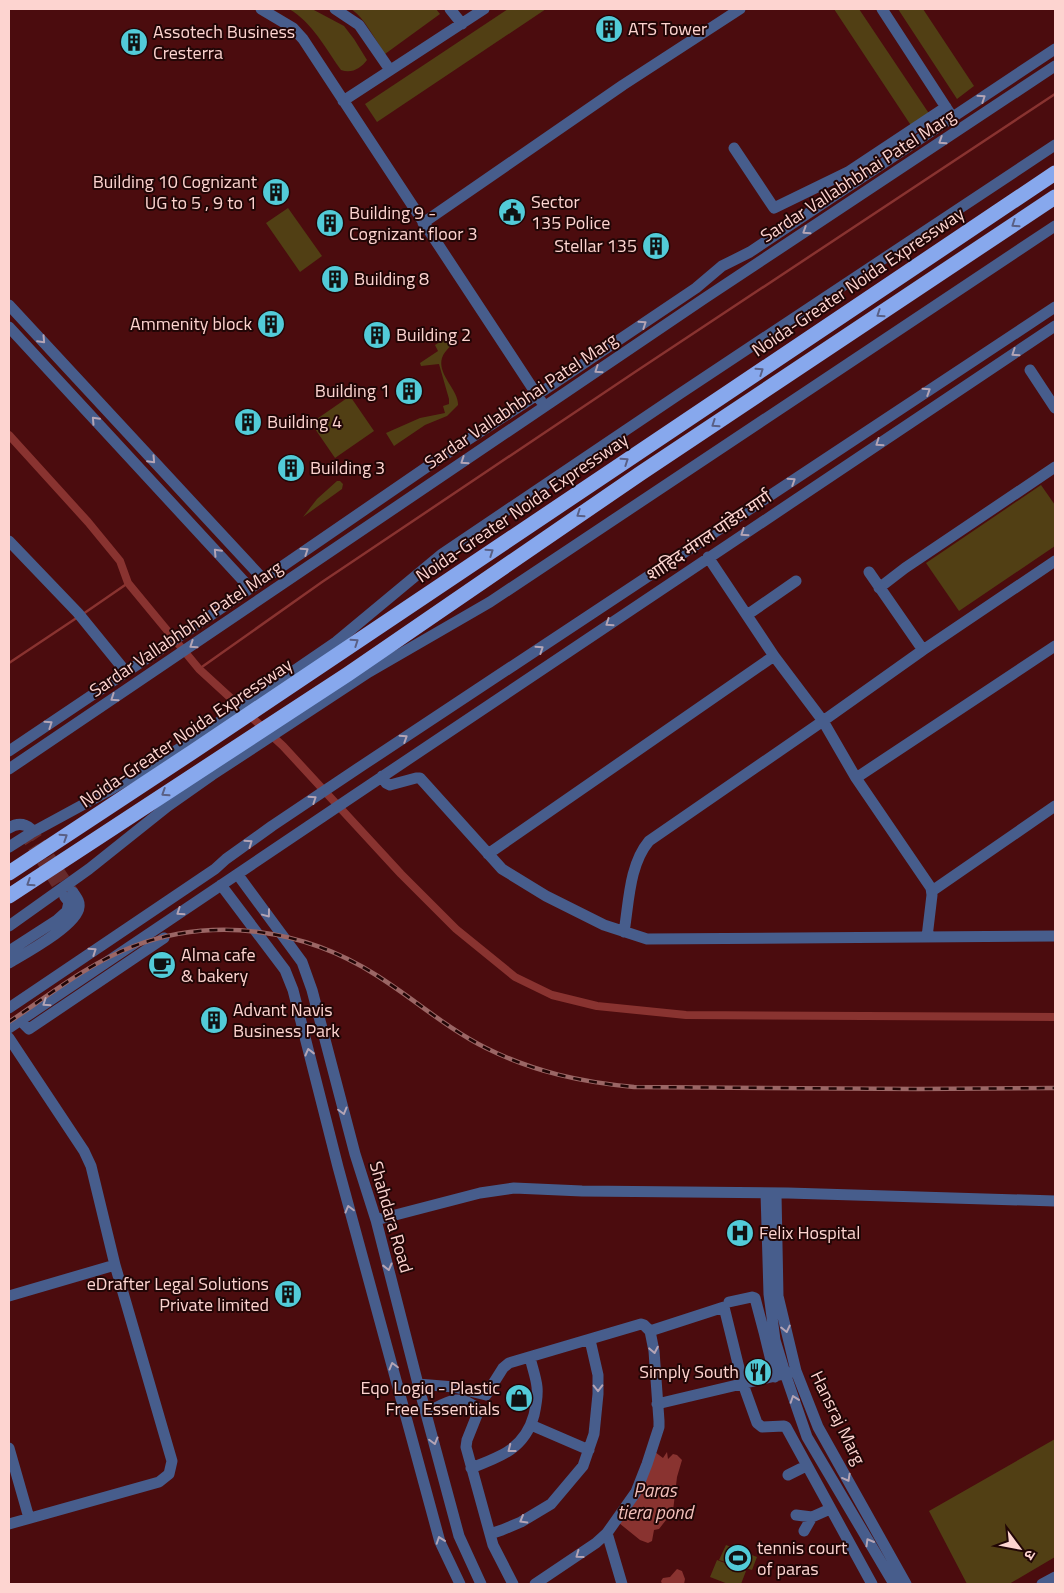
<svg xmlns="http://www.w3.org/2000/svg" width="1064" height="1593" viewBox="0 0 1064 1593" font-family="'Titillium Web','Noto Sans Devanagari',sans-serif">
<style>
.green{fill:#513f14}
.water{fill:#893330}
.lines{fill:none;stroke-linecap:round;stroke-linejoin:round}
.stream{stroke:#893330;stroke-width:2.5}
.canal{stroke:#893330;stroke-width:8}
.minor-tunnel{stroke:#662a2b;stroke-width:11;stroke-dasharray:11 5.5;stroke-linecap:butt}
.minor{stroke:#475d8c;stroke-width:11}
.highway{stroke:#87a8ed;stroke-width:15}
.rail-casing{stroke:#9b6665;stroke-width:4.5}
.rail{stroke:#210606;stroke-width:2.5;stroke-dasharray:8;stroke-linecap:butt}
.oneway{stroke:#b4a4b5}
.oneway2{stroke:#595f85}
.labels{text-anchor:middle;stroke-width:4;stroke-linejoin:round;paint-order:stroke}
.poi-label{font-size:18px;fill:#fdd4d0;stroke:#210606;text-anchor:start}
.street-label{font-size:18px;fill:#fdd4d0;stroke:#210606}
.water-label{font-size:19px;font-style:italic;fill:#f2bfba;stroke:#210606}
</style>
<rect width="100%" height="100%" fill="#4b0c0e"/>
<path class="green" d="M289 9H312L344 26 354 39 367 60C361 68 352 74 341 70 326 49 312 22 289 9Z
M351 9H436L440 14 385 54C376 41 364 17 351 9Z
M508 9H546L377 122 365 104Z
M834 9H859L930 115 912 127Z
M898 9H923L974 86 957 99Z
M288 208 322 256 300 272 266 223Z
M456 332 458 336C454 345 445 349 442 358 437 375 459 390 458 405L447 416 425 425 394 446 386 433 420 418 445 413 443 406 449 404V399L439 364 421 366 420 363 438 351 435 345Z
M350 396 374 431 335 458 311 423Z
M337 481H340L343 484 342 489 303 517 317 499Z
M1041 485 1055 505V546L959 611 926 563Z
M1055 1439V1557L1009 1584H967L929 1511Z
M726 1545 757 1557 752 1570 719 1560Z
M717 1560 746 1571 741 1584H728L710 1577Z"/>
<path class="water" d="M655 1452 663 1458 667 1452 668 1459 673 1454 677 1455 682 1460 677 1477 673 1511 659 1529 654 1530 652 1541 648 1543 640 1540 619 1523Z
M677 1569 682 1571 685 1579 684 1584H662L661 1581 663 1578 670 1577Z"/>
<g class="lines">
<path class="stream" d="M83 614 128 583
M9 663 78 617
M199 669 322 582 635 372 1055 94"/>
<path class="canal" d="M9 435 88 522 120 561 128 583 199 669 283 746 401 874 456 929 515 977 552 995 597 1006 686 1015 1055 1017"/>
<path class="minor-tunnel" d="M31 829 73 892
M24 833 65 897"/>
<path class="minor" d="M261 9 293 28 303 39 541 401
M335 9 359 25 390 70
M450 9 462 24
M882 9 949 112
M343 101 484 9
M734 148 774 208 848 172 946 107
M423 223 623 85 740 9
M9 305 263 579
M9 327 250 588
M1030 370 1055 408
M9 541 78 613 126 672
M708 557 774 656 823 721 856 778 931 888 932 895 927 937
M869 572 923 650
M879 588 905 568 1055 467
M747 615 796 581
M9 751 226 605 437 460 537 395 696 288 722 266 750 252 1055 49
M9 769 705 298 1055 66
M382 776 386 783 390 785 416 778H420L502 869 546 896 604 925 647 939 1055 936
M856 778 1055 646
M9 828C17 823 24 823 31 829
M9 847 31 833 110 790 187 744 336 642 442 554 678 395 1055 145
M488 854 774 656
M238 875 302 962 312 990 355 1154 376 1220 418 1384 459 1536 481 1584
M221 885 285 970 293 990 338 1167 440 1542 460 1584
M932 891 1055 806
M9 926 89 869 168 806 212 775 369 672 490 602 1055 226
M624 932C629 902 629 865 649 841L823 721 923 650 1055 561
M9 951 57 920 67 911 69 902 65 897
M9 963C24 954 78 925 79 907 80 901 76 897 73 892
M9 1008 215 869 226 859 272 826 363 765 1055 307
M20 1020 29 1029 164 938
M9 1028C357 793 706 559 1055 326
M9 1038 84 1151 91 1166 115 1265 172 1461 169 1474 159 1482 9 1524
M766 1193 769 1294 775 1340 786 1376 807 1437 894 1584
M776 1194 778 1296 796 1371 818 1427 906 1584
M376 1220 480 1193 514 1188 582 1191 788 1193 1055 1201
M9 1296 115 1265
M729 1302 752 1297 755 1298 764 1332
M650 1331 724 1307 743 1384 757 1423 762 1427 784 1426 786 1427 872 1584
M770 1331 764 1332 775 1377
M418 1384 454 1387 486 1395 503 1368 509 1363 641 1324 644 1325 650 1331 654 1351 659 1421V1427L647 1464 636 1492 607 1533 596 1543 535 1584
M657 1404 792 1372
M426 1413C446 1403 459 1391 479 1410L467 1440 466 1447 493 1545 513 1584
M531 1425 589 1450
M9 1448 29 1518
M471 1468C501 1457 525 1448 534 1415 536 1406 538 1397 537 1387 536 1377 532 1367 530 1357
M788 1475 806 1466
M796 1515 812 1517 830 1509
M804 1531 812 1517
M607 1533 622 1584
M490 1534 502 1530 521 1522 551 1504 583 1466 594 1434 598 1394V1375L590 1340
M1042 1584 1055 1577"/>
<path class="highway" d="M9 873 194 751 1055 173
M9 896 348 674 641 473 1055 197"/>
<g class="rail-casing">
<path id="rail" d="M9 1022C49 995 89 963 134 946 215 916 304 929 376 975 413 998 446 1028 486 1048 534 1072 581 1082 634 1087L917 1089 1055 1088"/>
</g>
<use href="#rail" class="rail"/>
</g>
<defs><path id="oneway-chevron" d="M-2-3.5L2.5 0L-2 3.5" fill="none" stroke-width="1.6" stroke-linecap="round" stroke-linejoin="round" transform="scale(1.25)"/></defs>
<g class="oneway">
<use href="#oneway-chevron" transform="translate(982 98) rotate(-34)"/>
<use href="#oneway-chevron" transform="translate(942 141) rotate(147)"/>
<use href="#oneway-chevron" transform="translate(806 231) rotate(147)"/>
<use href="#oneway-chevron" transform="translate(643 324) rotate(-34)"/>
<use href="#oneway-chevron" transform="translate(42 340) rotate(47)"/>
<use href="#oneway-chevron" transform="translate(1015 353) rotate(146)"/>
<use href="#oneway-chevron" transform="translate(598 370) rotate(146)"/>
<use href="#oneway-chevron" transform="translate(927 391) rotate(-33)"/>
<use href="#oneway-chevron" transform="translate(95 420) rotate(-133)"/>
<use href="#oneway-chevron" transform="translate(879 443) rotate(146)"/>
<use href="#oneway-chevron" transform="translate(152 460) rotate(47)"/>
<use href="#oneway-chevron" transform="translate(464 461) rotate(146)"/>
<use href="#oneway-chevron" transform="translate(792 481) rotate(-33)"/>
<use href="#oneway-chevron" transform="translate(744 533) rotate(146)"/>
<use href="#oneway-chevron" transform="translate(305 551) rotate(-34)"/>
<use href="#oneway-chevron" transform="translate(217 552) rotate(-133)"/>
<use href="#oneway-chevron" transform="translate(609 623) rotate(146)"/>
<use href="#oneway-chevron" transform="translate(193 645) rotate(146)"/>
<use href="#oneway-chevron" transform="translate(540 649) rotate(-34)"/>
<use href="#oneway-chevron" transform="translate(114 698) rotate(146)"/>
<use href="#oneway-chevron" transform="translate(49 724) rotate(-34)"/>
<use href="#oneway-chevron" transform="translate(404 738) rotate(-33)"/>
<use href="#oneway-chevron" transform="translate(313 799) rotate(-34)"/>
<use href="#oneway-chevron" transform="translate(249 843) rotate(-35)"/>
<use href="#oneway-chevron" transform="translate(180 912) rotate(146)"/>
<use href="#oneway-chevron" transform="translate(267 914) rotate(53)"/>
<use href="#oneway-chevron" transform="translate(93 951) rotate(-34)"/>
<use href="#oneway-chevron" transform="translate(46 1003) rotate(146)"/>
<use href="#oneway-chevron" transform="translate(309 1052) rotate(-104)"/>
<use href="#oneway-chevron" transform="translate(343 1111) rotate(75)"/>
<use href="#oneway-chevron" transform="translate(349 1209) rotate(-105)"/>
<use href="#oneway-chevron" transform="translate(388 1267) rotate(76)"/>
<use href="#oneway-chevron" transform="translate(786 1329) rotate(77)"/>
<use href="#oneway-chevron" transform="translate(654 1350) rotate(79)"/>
<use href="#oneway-chevron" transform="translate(393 1366) rotate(-105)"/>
<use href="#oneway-chevron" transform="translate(598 1388) rotate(89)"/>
<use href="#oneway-chevron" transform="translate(794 1399) rotate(-109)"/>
<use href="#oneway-chevron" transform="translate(434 1441) rotate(75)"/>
<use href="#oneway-chevron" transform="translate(511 1449) rotate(142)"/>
<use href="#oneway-chevron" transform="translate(847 1478) rotate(61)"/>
<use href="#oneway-chevron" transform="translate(523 1520) rotate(150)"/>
<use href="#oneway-chevron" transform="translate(440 1540) rotate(-109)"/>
<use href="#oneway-chevron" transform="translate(869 1542) rotate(-120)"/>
<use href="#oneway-chevron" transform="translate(579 1555) rotate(144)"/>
</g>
<g class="oneway2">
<use href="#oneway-chevron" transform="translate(1015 224) rotate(146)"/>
<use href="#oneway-chevron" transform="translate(880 314) rotate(146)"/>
<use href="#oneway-chevron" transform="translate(760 371) rotate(-34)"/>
<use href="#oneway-chevron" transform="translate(715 424) rotate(146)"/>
<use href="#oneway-chevron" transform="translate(625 461) rotate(-34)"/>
<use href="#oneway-chevron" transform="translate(580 514) rotate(146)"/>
<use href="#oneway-chevron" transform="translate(490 552) rotate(-34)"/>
<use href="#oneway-chevron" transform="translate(355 642) rotate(-34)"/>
<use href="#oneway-chevron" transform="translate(165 793) rotate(147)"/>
<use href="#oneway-chevron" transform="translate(64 837) rotate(-33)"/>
<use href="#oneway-chevron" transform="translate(30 883) rotate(147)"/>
</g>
<defs>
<g id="building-disc" transform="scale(1.4375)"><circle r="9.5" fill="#52cbd8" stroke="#210606"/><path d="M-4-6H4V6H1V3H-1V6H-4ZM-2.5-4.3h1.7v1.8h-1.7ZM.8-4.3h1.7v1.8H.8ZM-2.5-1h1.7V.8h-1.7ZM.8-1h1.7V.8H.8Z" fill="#111"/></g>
<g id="civic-disc" transform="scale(1.4375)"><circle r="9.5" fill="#52cbd8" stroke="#210606"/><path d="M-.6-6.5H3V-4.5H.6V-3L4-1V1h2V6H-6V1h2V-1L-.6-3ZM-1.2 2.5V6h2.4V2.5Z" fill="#111"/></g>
<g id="cafe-disc" transform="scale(1.4375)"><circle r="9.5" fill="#52cbd8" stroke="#210606"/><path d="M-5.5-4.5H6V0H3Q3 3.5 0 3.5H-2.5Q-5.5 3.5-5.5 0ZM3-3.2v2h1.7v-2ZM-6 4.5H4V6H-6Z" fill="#111"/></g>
<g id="hospital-disc" transform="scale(1.4375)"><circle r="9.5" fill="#52cbd8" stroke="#210606"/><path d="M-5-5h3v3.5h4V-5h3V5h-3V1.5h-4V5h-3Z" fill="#111"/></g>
<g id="restaurant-disc" transform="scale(1.4375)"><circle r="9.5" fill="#52cbd8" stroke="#210606"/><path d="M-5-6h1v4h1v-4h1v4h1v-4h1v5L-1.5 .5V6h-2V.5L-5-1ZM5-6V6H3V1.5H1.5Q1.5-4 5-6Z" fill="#111"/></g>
<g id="shop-disc" transform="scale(1.4375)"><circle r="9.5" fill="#52cbd8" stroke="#210606"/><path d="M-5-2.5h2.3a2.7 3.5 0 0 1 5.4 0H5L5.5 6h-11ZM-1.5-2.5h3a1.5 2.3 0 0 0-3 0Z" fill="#111"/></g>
<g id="stadium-disc" transform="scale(1.4375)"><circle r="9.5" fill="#52cbd8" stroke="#210606"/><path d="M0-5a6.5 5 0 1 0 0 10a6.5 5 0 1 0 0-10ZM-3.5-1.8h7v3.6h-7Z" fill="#111"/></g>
</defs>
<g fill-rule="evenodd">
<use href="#building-disc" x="609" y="29"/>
<use href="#building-disc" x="134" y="42"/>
<use href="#building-disc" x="276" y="192"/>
<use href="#civic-disc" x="512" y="212"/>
<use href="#building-disc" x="330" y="223"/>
<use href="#building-disc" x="656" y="246"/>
<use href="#building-disc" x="335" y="279"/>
<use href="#building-disc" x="271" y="324"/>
<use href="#building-disc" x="377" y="335"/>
<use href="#building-disc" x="409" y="391"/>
<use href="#building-disc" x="248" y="422"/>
<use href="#building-disc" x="291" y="468"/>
<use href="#cafe-disc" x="162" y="965"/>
<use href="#building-disc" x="214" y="1020"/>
<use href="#hospital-disc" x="740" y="1233"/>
<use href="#building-disc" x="288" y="1294"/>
<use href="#restaurant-disc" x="758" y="1372"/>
<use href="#shop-disc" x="519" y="1398"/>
<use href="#stadium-disc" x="738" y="1558"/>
</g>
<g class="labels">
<g class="poi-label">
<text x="628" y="35">ATS Tower</text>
<text x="153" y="38">Assotech Business<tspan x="153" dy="21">Cresterra</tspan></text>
<text x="257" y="188" text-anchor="end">Building 10 Cognizant<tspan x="257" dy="21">UG to 5 , 9 to 1</tspan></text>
<text x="531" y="208">Sector<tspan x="531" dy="21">135 Police</tspan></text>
<text x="349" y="219">Building 9 -<tspan x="349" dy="21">Cognizant floor 3</tspan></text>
<text x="637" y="252" text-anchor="end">Stellar 135</text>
<text x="354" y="285">Building 8</text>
<text x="252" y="330" text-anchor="end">Ammenity block</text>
<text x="396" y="341">Building 2</text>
<text x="390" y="397" text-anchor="end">Building 1</text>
<text x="267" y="428">Building 4</text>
<text x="310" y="474">Building 3</text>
<text x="181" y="961">Alma cafe<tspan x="181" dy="21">&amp; bakery</tspan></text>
<text x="233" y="1016">Advant Navis<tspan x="233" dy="21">Business Park</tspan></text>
<text x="759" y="1239">Felix Hospital</text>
<text x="269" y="1290" text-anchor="end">eDrafter Legal Solutions<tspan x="269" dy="21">Private limited</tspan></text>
<text x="739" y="1378" text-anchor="end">Simply South</text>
<text x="500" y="1394" text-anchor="end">Eqo Logiq - Plastic<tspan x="500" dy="21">Free Essentials</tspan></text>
<text x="757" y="1554">tennis court<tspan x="757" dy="21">of paras</tspan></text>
</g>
<g class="street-label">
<text transform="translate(858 176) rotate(-33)" y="6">Sardar Vallabhbhai Patel Marg</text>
<text transform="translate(858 282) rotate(-34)" y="6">Noida-Greater Noida Expressway</text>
<text transform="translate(521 401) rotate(-34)" y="6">Sardar Vallabhbhai Patel Marg</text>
<text transform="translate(522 508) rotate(-34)" y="6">Noida-Greater Noida Expressway</text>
<text transform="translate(709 536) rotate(-34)" y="6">शाहिद मंगल पांडेय मार्ग</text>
<text transform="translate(186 629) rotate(-34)" y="6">Sardar Vallabhbhai Patel Marg</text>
<text transform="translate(186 733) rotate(-34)" y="6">Noida-Greater Noida Expressway</text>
<text transform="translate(391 1217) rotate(74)" y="6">Shahdara Road</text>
<text transform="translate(838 1418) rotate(64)" y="6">Hansraj Marg</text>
</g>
<g class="water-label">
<text x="655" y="1497">Paras<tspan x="655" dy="22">tiera pond</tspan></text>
</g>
</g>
<rect width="1064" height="1593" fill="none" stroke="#fdd4d0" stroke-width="20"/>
<g transform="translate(1019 1548) rotate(122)" stroke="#210606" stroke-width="4" paint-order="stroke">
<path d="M0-4L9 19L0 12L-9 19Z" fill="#fdd4d0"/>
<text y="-8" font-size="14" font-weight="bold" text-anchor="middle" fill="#fdd4d0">उ</text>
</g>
</svg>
